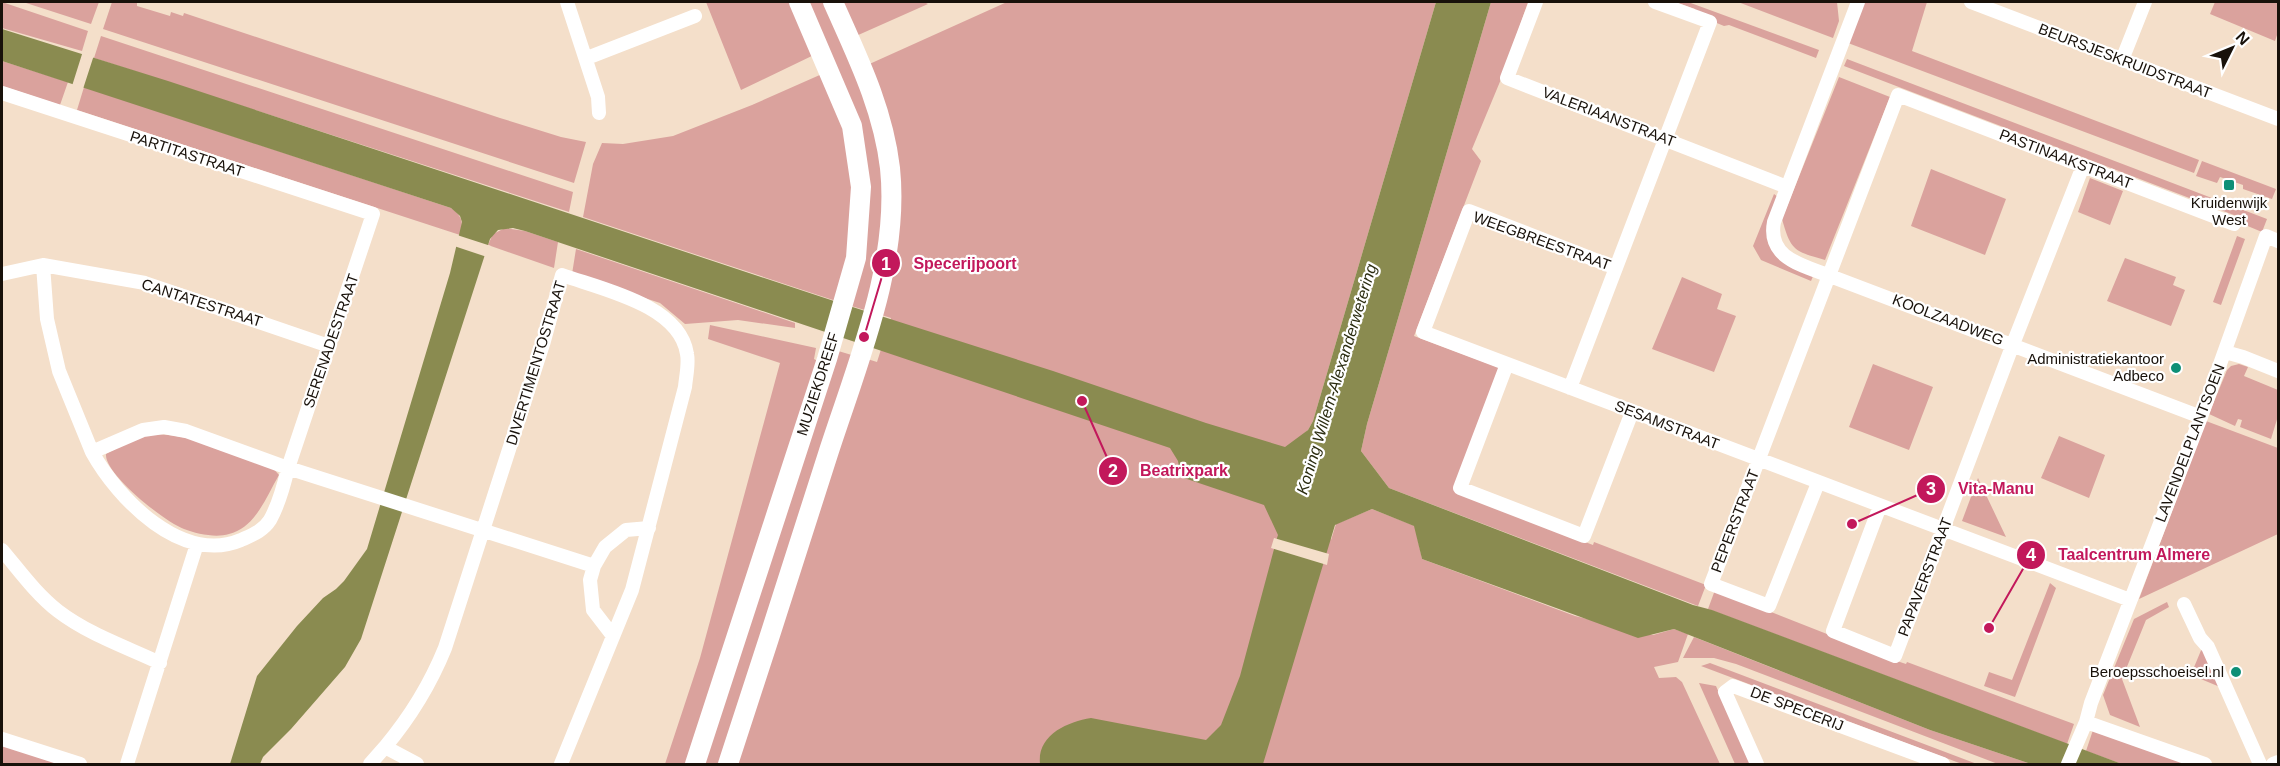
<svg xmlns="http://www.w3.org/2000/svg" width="2280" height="766" viewBox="0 0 2280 766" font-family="Arial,sans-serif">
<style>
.green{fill:#daa29d}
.water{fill:#8a8b50}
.pier{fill:#f4dfca}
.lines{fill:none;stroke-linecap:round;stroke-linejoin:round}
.minor{stroke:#fff;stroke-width:14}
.secondary{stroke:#fff;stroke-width:20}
.poi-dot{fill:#0e8f76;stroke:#fff;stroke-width:2}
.labels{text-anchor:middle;stroke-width:4.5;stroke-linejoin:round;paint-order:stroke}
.street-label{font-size:15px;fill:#18110a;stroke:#fff}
.poi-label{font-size:15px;fill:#18110a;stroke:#fff;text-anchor:end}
.water-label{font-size:16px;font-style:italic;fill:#2b2c10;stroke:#fff}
.leader{fill:none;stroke:#c2185b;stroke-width:2}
.callout-dot{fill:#c2185b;stroke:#fff;stroke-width:2}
.mark-label{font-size:18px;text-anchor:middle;font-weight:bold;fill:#fff}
.callout-label{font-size:16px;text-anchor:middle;font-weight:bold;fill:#c2185b;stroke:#fff;stroke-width:4.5;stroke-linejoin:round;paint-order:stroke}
</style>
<rect width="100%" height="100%" fill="#f4dfca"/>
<path class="green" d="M2 2 88 31 82 51 2 28Z
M23 2H99L91 24Z
M112 2H137V6L170 16 171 12 183 16 184 13 500 118 561 137 586 142 574 183 103 29Z
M706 2H796L818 53 741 90Z
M806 2H830L871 101 887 214 868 311 848 305 864 179Z
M837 2H924L928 4 856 36Z
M1007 2H1436L1313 421 1308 430 1298 439 1331 540 1336 524 1372 509 1415 526 1422 559 1575 616 1653 635 1674 629 1688 634 1678 662 1654 667 1659 678 1676 677 1682 682 1720 764H736L864 358 877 362 891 318 875 313 894 225 865 66Z
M1491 2H1528L1504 72 1472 149 1481 161 1414 336 1500 368 1455 492 1593 545 1594 542 1706 585 1698 606 1389 488 1361 451 1367 424Z
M1675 2H1688L1819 50 1816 58 1729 25 1724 26 1695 14V9Z
M1738 2H1837L1839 21 1833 38Z
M1864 2H1927L1912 51 2199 160 2194 173 1848 43Z
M2215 2H2278V32L2275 41 2210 14Z
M101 36 573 192 569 212 94 58Z
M1847 59 2267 219 2262 232 2238 222 2239 217 1844 66Z
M2 61 68 82 60 105 2 86Z
M822 74 853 154 851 258 836 301 583 217 593 164 602 143 623 144 673 136 752 105Z
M1839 77 1890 97 1825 260C1794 251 1791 251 1782 219Z
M84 87 451 208C462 216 464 222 460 235L77 110Z
M2202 161 2276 189 2272 199 2243 189V185L2220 177 2217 183 2196 176Z
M1931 169 2006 199 1985 255 1911 226Z
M2090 178 2123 191 2110 225 2078 212Z
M1774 194 1778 197 1767 230 1814 274 1811 281 1761 260 1753 246Z
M505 228 525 231 558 242 554 268 488 245 493 234Z
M2237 236 2245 239 2221 305 2213 302Z
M576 249 795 323V328L738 320 685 324 660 303 572 274Z
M2125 258 2176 277 2173 285 2185 290 2171 326 2107 301Z
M1682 277 1722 294 1717 309 1736 316 1714 372 1652 349Z
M710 325 816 348 814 359 821 363 689 764H665L700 658 780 363 708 339Z
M835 350 855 356 722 764H703Z
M1873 364 1933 387 1909 450 1849 427Z
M2239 364 2248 367 2244 376 2278 390V416L2271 439 2240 427 2242 420 2238 419 2235 426 2209 414 2227 370 2231 366Z
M2206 421 2278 448V534L2139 599Z
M153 434C193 434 234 454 272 467L279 475C266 497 256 527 229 534 216 538 197 534 184 529 165 522 104 474 106 454L140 436Z
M2059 436 2105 455 2089 498 2041 478Z
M1978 478 2006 537 1962 521Z
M2050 583 2056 588 2015 697 1984 686 1989 672 2012 680Z
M1715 590 1888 658 1906 664 1907 662 2074 724 2067 744 1708 609Z
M2167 602 2169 607 2146 620 2122 679 2140 727 2110 715 2103 695 2134 619Z
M1694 637 1930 730 2031 764H1998L1736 664 1714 658H1683Z
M2202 648 2220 687 2196 677 2192 672Z
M1710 663 1977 764H1962L1701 666Z
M1699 683 1716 686 1750 764H1735Z
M2093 730 2186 764H2122L2086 751Z
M2 744 64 764H2Z"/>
<path class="water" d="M1436 2H1491L1367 424 1361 451 1389 488 1693 605 1712 610 2122 764H2031L1930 730 1674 629 1638 638 1422 559 1414 526 1372 509 1335 525 1263 764H1040C1037 735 1067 722 1091 718L1206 740 1221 725 1240 676 1277 538 1278 535 1264 505 1181 477 1178 461 1170 448 525 231 513 228 498 230 490 239 361 639 345 667 291 729 263 757 260 764H230L257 676 297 626 323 598 336 589 344 581 367 549 450 273 462 222 460 216 451 208 2 61V29L168 81 840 303 1053 371 1206 423 1285 447 1308 430 1313 421Z"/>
<path class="pier" d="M83 51 94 55 83 89 72 86Z
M457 235 491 246 487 257 454 246Z
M1274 538 1329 554 1327 565 1271 548Z"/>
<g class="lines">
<path class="minor" d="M567 2 598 97 599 113
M1536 2 1507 78 1787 187
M1858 2 1774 222C1767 258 1802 265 1830 276L2201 417
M1971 2 2278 119
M587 58 695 16
M2122 60 2145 2
M2 93 373 214 288 468C284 485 279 504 270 520 263 531 252 535 241 540 182 565 118 499 92 452L143 430 164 427 186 431 288 468 594 566
M43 265 47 319 59 371 92 452
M1616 268 1469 211 1423 332 2130 600
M2 274 43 265 145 283 329 346
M2225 352 2243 357 2278 371
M1507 364 1460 488 1584 536 1632 412
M1570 388 1710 22 1655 2
M1818 483 1769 606 1711 584 1898 95 2234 224
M1880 506 1833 631 1895 656 2013 344 2083 166
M2 550C19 570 36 594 58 611 88 634 126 647 160 663
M2184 604 2200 638 2208 647 2260 764
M613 636 593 610 590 580 594 566 605 547 626 530 649 528
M2086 722 2205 764
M2 739 80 764
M127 764 197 544
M370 764 385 747
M417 764 385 747C411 716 430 685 445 648L544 341 562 275C601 289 680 305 687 354 689 364 686 376 685 387L632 590 561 764
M1757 764 1725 692 1733 686 1943 764
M2068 764 2086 722 2091 703 2201 417 2266 236 2278 241
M2273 764 2278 762"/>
<path class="secondary" d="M695 764 827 359 856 258 861 187 852 126 799 2
M728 764C762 661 795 557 828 454 857 364 900 264 890 168 883 108 857 56 833 2"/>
</g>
<g class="poi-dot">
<rect x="2223" y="179" width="12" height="12" rx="3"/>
<circle cx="2176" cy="368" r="6"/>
<circle cx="2236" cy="672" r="6"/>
</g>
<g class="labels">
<g class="street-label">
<text transform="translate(2125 61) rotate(21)" y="5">BEURSJESKRUIDSTRAAT</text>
<text transform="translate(1609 117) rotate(21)" y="5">VALERIAANSTRAAT</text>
<text transform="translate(187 154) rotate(18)" y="5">PARTITASTRAAT</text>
<text transform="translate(2066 159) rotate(21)" y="5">PASTINAAKSTRAAT</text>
<text transform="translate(1542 241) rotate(20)" y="5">WEEGBREESTRAAT</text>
<text transform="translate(202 303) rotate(18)" y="5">CANTATESTRAAT</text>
<text transform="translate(1948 320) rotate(21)" y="5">KOOLZAADWEG</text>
<text transform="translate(331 341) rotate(-71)" y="5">SERENADESTRAAT</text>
<text transform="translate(536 363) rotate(-73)" y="5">DIVERTIMENTOSTRAAT</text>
<text transform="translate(818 384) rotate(-72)" y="5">MUZIEKDREEF</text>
<text transform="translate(1667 425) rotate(21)" y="5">SESAMSTRAAT</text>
<text transform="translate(2190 443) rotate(-69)" y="5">LAVENDELPLANTSOEN</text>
<text transform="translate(1735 521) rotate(-69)" y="5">PEPERSTRAAT</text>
<text transform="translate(1925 577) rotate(-69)" y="5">PAPAVERSTRAAT</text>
<text transform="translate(1797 709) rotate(21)" y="5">DE SPECERIJ</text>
</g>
<g class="poi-label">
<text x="2229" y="208" text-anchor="middle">Kruidenwijk<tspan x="2229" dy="17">West</tspan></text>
<text x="2164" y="364">Administratiekantoor<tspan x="2164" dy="17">Adbeco</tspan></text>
<text x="2224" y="677">Beroepsschoeisel.nl</text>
</g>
<g class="water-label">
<text transform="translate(1336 379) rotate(-73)" y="6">Koning Willem-Alexanderwetering</text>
</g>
</g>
<path class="leader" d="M864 337L886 263M1082 401L1113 471M1852 524L1931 489M1989 628L2031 555"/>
<g class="callout-dot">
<circle cx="864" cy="337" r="6"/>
<circle cx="1082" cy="401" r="6"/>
<circle cx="1852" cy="524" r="6"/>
<circle cx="1989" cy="628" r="6"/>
<circle cx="886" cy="263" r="15"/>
<circle cx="1113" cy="471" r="15"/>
<circle cx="1931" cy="489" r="15"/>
<circle cx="2031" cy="555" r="15"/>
</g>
<g class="mark-label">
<text x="886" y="270">1</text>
<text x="1113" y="477">2</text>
<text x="1931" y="495">3</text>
<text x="2031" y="561">4</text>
</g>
<g class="callout-label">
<text x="965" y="269">Specerijpoort</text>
<text x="1184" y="476">Beatrixpark</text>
<text x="1996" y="494">Vita-Manu</text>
<text x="2134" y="560">Taalcentrum Almere</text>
</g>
<rect width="2280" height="766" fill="none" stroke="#18110a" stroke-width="6"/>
<g transform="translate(2232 48) rotate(47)" stroke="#ffffff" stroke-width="4.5" paint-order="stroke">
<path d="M0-4.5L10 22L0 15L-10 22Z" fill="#18110a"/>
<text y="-9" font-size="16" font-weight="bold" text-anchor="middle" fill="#18110a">N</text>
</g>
</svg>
